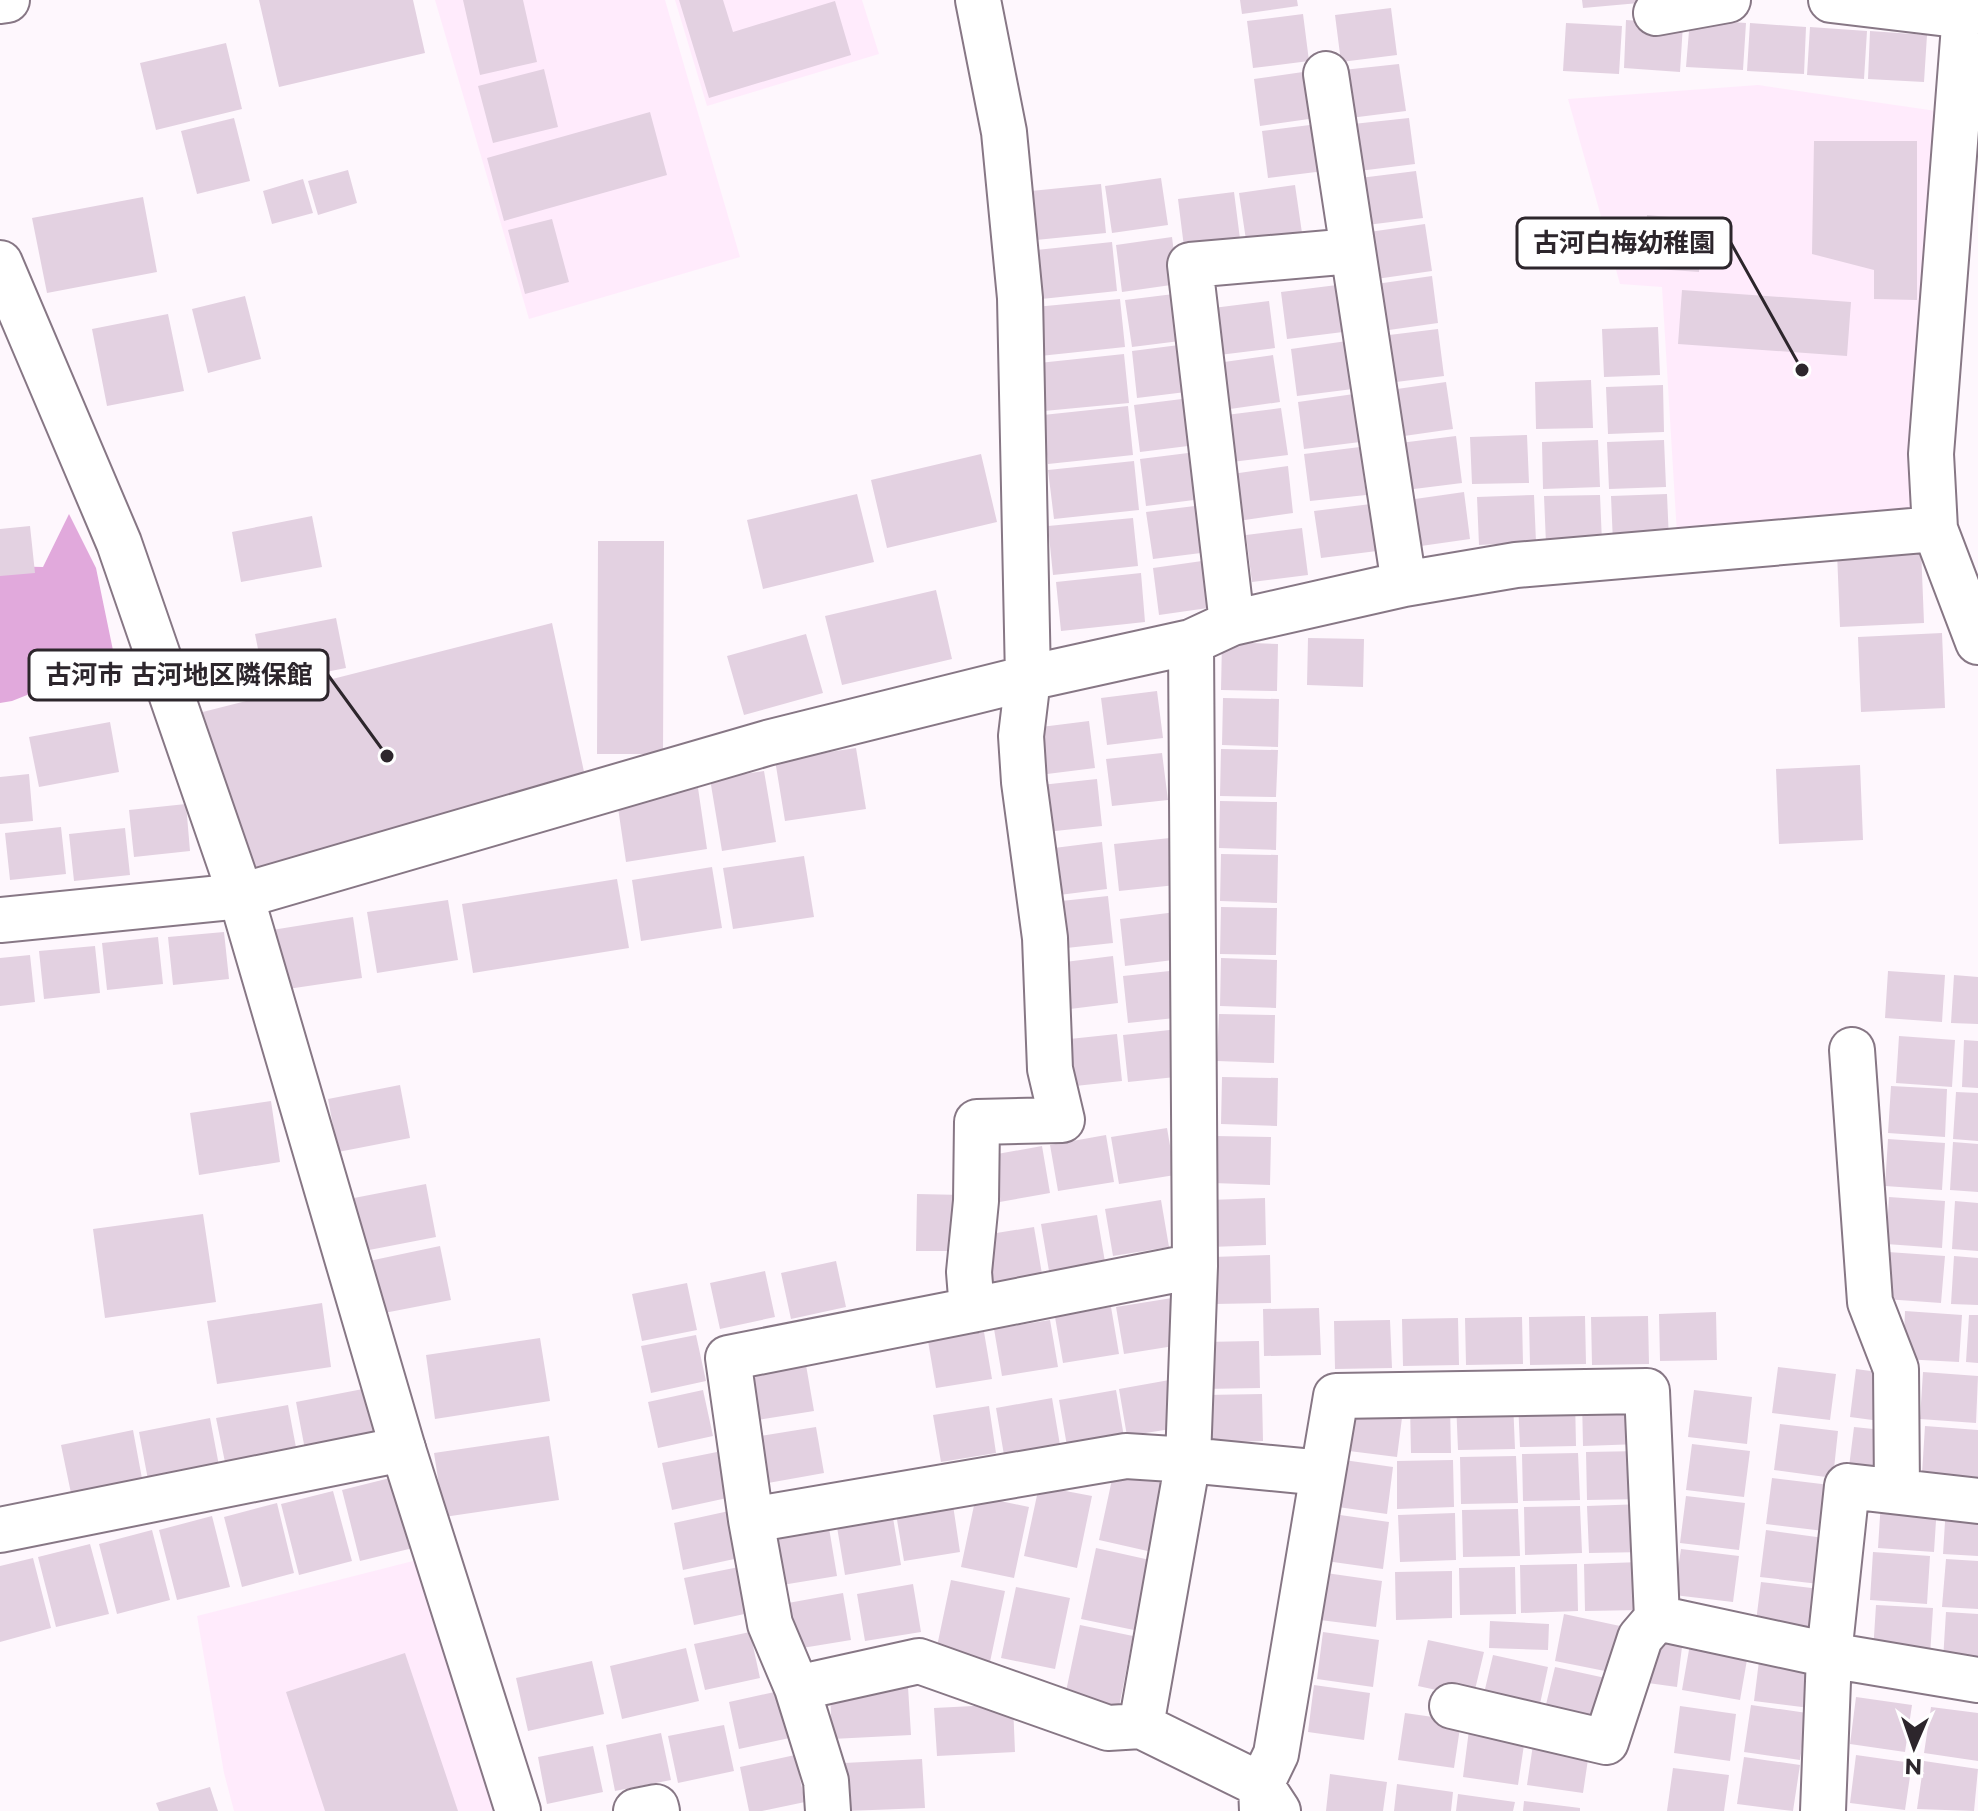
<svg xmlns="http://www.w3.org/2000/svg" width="1978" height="1811" viewBox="0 0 1978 1811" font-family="Montserrat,'Noto Sans JP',sans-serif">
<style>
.built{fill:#ffebfc}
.forest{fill:#e1a9dc}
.building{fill:#e3d1e1}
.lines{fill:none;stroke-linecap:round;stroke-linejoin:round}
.minor-casing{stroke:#877785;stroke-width:48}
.tertiary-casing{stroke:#877785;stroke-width:48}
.primary-casing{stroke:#877785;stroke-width:48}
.minor{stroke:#fff;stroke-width:44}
.tertiary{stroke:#fff;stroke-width:44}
.primary{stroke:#fff;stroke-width:44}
.leader{fill:none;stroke:#2d262c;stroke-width:3}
.callout-dot{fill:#2d262c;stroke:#fff;stroke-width:3}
.callout{fill:#fff;stroke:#2d262c;stroke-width:3}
.callout-label{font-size:26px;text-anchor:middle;font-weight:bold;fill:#2d262c}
</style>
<rect width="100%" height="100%" fill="#fef7fd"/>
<path class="built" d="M435 0H665L740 257 529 319Z
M675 0H862L879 54 707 106Z
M1758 85 1957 114 1935 529 1678 551 1662 287 1620 284 1568 99Z
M417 1560 498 1811H234L224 1773 197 1616Z"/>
<path class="forest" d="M69 514 96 568 115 660 12 701 0 703V566L43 567Z"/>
<path class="building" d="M259 0H413L425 53 279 87Z
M463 0H523L537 62 480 75Z
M679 0H723L733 32 835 1 851 55 709 98Z
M1240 0H1297L1298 6 1242 14Z
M1582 0H1639V3L1583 8Z
M1391 8 1397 55 1341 62 1335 15Z
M1303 14 1309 61 1253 68 1247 21Z
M1690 19 1746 23 1743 70 1686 67Z
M1626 20 1683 24 1680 72 1624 68Z
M1566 23 1622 26 1619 74 1563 71Z
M1750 23 1806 27 1804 74 1747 71Z
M1810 27 1867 31 1864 79 1807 75Z
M1870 31 1927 35 1924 82 1868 79Z
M226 43 242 109 156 130 140 63Z
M1399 64 1406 111 1350 118 1343 70Z
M544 69 558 127 493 143 478 86Z
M1310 71 1316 118 1260 126 1254 79Z
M650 112 667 175 504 221 487 158Z
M234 118 250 181 197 194 181 131Z
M1409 118 1415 164 1359 171 1353 124Z
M1318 124 1324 171 1268 178 1262 131Z
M1814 141H1917V300L1874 299V270L1812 254Z
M348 170 357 203 318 215 308 181Z
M1416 171 1423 218 1367 225 1360 178Z
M1161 178 1168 225 1112 233 1105 186Z
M303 179 313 213 272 224 263 191Z
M1101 184 1106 233 1036 240 1031 191Z
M1295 185 1302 233 1246 240 1239 193Z
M1234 192 1240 239 1184 247 1178 199Z
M143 197 157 272 47 293 32 218Z
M1647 215 1703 220 1699 272 1643 268Z
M552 219 569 282 525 294 508 230Z
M1425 224 1432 271 1376 279 1369 232Z
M1172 237 1178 284 1122 292 1116 245Z
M1112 242 1117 291 1032 300 1027 251Z
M1432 276 1438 323 1382 331 1376 284Z
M1337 285 1343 332 1287 339 1281 292Z
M1682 290 1851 302 1847 356 1678 344Z
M1182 293 1188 340 1132 347 1125 300Z
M245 296 261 359 208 373 192 309Z
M1120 299 1125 347 1040 356 1035 307Z
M1269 301 1275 348 1219 355 1213 308Z
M168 314 184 391 107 406 92 329Z
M1658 327 1660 375 1604 377 1602 329Z
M1438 329 1444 376 1388 383 1381 336Z
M1347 341 1353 389 1297 396 1291 349Z
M1187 344 1194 391 1137 398 1132 351Z
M1124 354 1129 403 1044 411 1039 363Z
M1273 355 1280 402 1223 410 1217 363Z
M1591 380 1593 428 1536 429 1535 382Z
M1446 382 1453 429 1397 437 1390 390Z
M1663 385 1664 432 1608 434 1606 387Z
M1354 394 1360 442 1304 449 1298 402Z
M1190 398 1196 445 1140 452 1134 405Z
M1128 406 1133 455 1048 464 1043 415Z
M1281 408 1288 455 1232 462 1226 415Z
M1527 435 1529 483 1472 484 1470 437Z
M1456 436 1462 483 1406 490 1400 443Z
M1598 440 1600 487 1543 489 1542 442Z
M1664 440 1666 487 1609 489 1607 442Z
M1360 447 1366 495 1310 501 1304 454Z
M1196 452 1202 499 1146 506 1140 459Z
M981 454 997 522 887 548 871 480Z
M1134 461 1139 510 1054 519 1048 470Z
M1288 466 1293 513 1238 521 1232 474Z
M1464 492 1470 539 1414 547 1408 500Z
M857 494 874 562 763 589 747 520Z
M1667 494 1669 541 1613 543 1611 496Z
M1534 495 1536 542 1479 545 1477 497Z
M1600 495 1602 542 1546 544 1544 496Z
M1371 504 1377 551 1321 558 1314 511Z
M1203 505 1209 552 1153 559 1146 512Z
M312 516 322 567 241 582 232 532Z
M1133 518 1138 566 1053 575 1048 526Z
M30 526 35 573 0 576V529Z
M1302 528 1308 575 1252 582 1246 535Z
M598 541H664L663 754H597Z
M1921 548 1924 623 1840 627 1837 552Z
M1209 560 1215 607 1159 615 1153 568Z
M1141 573 1145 622 1061 631 1056 582Z
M936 590 952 659 842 685 825 616Z
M336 618 346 668 265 684 255 634Z
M552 623 589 795 241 896 179 718Z
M1942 633 1945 708 1861 712 1858 637Z
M806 634 823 693 744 715 727 656Z
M1308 638 1364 639 1363 687 1307 685Z
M1222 642 1278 644 1277 691 1221 690Z
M1157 691 1163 738 1107 745 1101 698Z
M1223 698 1279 699 1278 747 1222 745Z
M1089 721 1095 768 1039 775 1033 728Z
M110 722 119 772 39 787 29 737Z
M856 748 866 809 785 821 775 760Z
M1221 749 1278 750 1276 797 1220 796Z
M1162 753 1168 800 1112 806 1106 759Z
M1860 765 1863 840 1779 844 1776 769Z
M764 771 776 842 722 851 710 779Z
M29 774 33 821 0 824V777Z
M1097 779 1102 826 1046 832 1041 785Z
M698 788 707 849 626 862 617 801Z
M1220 801 1277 802 1276 850 1219 848Z
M186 804 190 851 134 857 129 810Z
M61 827 66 874 10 880 5 833Z
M125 828 130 875 74 881 69 834Z
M1170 838 1176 885 1119 891 1114 844Z
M1102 842 1107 889 1051 896 1046 849Z
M1221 854 1278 855 1277 903 1220 901Z
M804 856 814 917 733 929 723 868Z
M712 867 722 928 641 941 632 880Z
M617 879 629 948 473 973 462 904Z
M1108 896 1113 943 1057 949 1052 902Z
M448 900 458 960 377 973 367 912Z
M1221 907 1277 908 1276 955 1220 954Z
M1176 912 1181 959 1125 966 1120 919Z
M353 917 362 978 281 990 272 930Z
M224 932 229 979 173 985 168 937Z
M158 937 163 984 107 990 102 943Z
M95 946 100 993 44 999 39 951Z
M30 955 35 1002 0 1006V958Z
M1113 956 1118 1003 1062 1010 1057 963Z
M1221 958 1277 960 1276 1008 1220 1006Z
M1179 970 1184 1017 1128 1023 1123 976Z
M1888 971 1945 975 1942 1022 1885 1018Z
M1954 975 1978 977V1024L1951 1023Z
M1219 1014 1275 1015 1274 1063 1217 1061Z
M1179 1029 1185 1076 1128 1082 1123 1035Z
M1117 1034 1122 1081 1066 1087 1060 1040Z
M1899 1036 1955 1040 1952 1087 1896 1083Z
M1964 1040 1978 1041V1088L1962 1087Z
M1222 1077 1278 1078 1277 1126 1221 1124Z
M400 1085 410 1138 338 1152 328 1099Z
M1891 1086 1947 1089 1945 1137 1888 1133Z
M1956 1092 1978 1093V1141L1953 1139Z
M271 1101 280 1162 199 1175 190 1113Z
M1167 1128 1175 1175 1119 1184 1111 1137Z
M1106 1135 1114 1182 1058 1191 1050 1145Z
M1215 1136 1271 1137 1270 1185 1213 1183Z
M1888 1139 1945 1143 1942 1190 1885 1186Z
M1953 1142 1978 1144V1192L1950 1190Z
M1042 1146 1050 1193 994 1203 986 1156Z
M426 1184 436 1237 364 1251 354 1198Z
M917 1194 964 1195V1251H916Z
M1889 1197 1945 1201 1942 1248 1886 1244Z
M1265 1198 1266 1245 1210 1247 1209 1200Z
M1161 1200 1169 1247 1113 1256 1105 1209Z
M1955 1201 1978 1203V1251L1952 1249Z
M203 1214 216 1302 105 1318 93 1229Z
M1097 1215 1105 1262 1049 1271 1041 1224Z
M1034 1227 1042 1274 986 1284 978 1236Z
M440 1246 451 1300 379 1314 369 1261Z
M1888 1252 1945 1256 1941 1303 1885 1299Z
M1270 1255 1271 1303 1214 1304 1213 1257Z
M1954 1256 1978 1258V1305L1951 1304Z
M836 1261 846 1307 791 1319 781 1273Z
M765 1271 775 1317 720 1329 710 1283Z
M687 1283 697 1330 642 1341 632 1294Z
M1172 1298 1180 1345 1124 1354 1116 1307Z
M322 1303 331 1367 217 1384 207 1321Z
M1111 1307 1119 1354 1063 1363 1055 1317Z
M1319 1308 1321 1355 1264 1356 1263 1309Z
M1905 1311 1962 1315 1959 1362 1903 1359Z
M1716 1312 1717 1360 1660 1361 1659 1314Z
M1969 1315H1978V1363L1966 1362Z
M1585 1316 1586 1364 1530 1365 1529 1317Z
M1648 1316 1649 1364 1592 1365 1591 1317Z
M1522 1317 1523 1364 1466 1365 1465 1318Z
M1458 1318 1459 1365 1403 1366 1402 1319Z
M1050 1320 1058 1367 1002 1376 994 1329Z
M1390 1320 1392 1368 1335 1369 1334 1321Z
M984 1332 992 1379 936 1388 928 1341Z
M696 1335 706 1381 651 1393 641 1346Z
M540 1338 550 1401 435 1419 426 1355Z
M1259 1341 1260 1388 1203 1389 1202 1342Z
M806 1365 814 1411 758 1420 750 1374Z
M1778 1367 1836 1374 1830 1420 1772 1413Z
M1856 1369 1885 1373 1880 1421 1850 1417Z
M1923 1372 1978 1376 1976 1423 1920 1419Z
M1175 1379 1183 1427 1127 1436 1119 1389Z
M368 1388 378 1442 306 1455 296 1402Z
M703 1390 713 1436 658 1448 648 1402Z
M1116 1390 1124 1437 1067 1446 1059 1400Z
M1694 1390 1752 1397 1747 1444 1688 1437Z
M1262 1394 1263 1441 1206 1443 1205 1395Z
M1639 1397 1640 1444 1583 1446 1582 1398Z
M1052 1398 1060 1445 1004 1455 996 1408Z
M1575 1398 1576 1446 1520 1447 1518 1400Z
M1513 1401 1515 1449 1458 1450 1456 1402Z
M1347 1402 1403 1410 1397 1457 1341 1450Z
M288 1405 298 1458 227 1472 216 1418Z
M1410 1405H1450L1451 1453H1411Z
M989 1406 996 1453 941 1462 933 1415Z
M210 1418 220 1471 149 1485 139 1432Z
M1780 1424 1838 1431 1833 1478 1774 1470Z
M1925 1426 1978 1430V1477L1922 1474Z
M816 1427 824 1473 768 1483 760 1436Z
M1854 1427 1883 1430 1878 1478 1848 1475Z
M133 1430 143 1484 72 1498 61 1445Z
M549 1436 559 1500 444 1517 434 1453Z
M1692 1444 1750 1451 1744 1497 1686 1490Z
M1642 1451 1643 1499 1587 1500 1586 1452Z
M717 1452 727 1498 672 1510 662 1463Z
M1578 1453 1580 1500 1523 1501 1522 1454Z
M1516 1456 1518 1503 1461 1504 1460 1457Z
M1337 1459 1393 1467 1387 1514 1331 1506Z
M1453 1460 1454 1507 1397 1509V1461Z
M1114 1470 1167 1480 1152 1552 1099 1540Z
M394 1477 413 1548 360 1561 342 1490Z
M1772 1478 1830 1485 1824 1531 1766 1524Z
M1039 1486 1092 1496 1077 1568 1024 1556Z
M333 1491 352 1561 299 1575 281 1504Z
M976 1496 1029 1507 1014 1578 961 1567Z
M1686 1496 1745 1503 1739 1550 1680 1543Z
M1881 1501 1937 1505 1934 1552 1878 1548Z
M277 1503 294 1573 242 1587 224 1517Z
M1644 1504 1646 1552 1589 1553 1587 1506Z
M953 1505 960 1552 904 1561 896 1514Z
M1580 1506 1582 1553 1525 1555 1524 1507Z
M1946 1506 1978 1508V1556L1943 1554Z
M1518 1509 1520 1556 1463 1557 1462 1510Z
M729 1511 739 1558 683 1570 674 1523Z
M1455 1513 1456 1560 1400 1562 1398 1515Z
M1333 1514 1389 1522 1383 1569 1326 1561Z
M212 1516 230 1587 177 1600 159 1530Z
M893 1518 901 1565 845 1575 837 1527Z
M829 1528 837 1576 782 1585 774 1538Z
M152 1530 170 1600 117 1614 99 1544Z
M1766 1530 1824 1538 1819 1584 1760 1577Z
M90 1544 109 1614 56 1627 38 1557Z
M1096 1548 1150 1560 1134 1630 1081 1619Z
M1681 1549 1739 1556 1733 1602 1674 1595Z
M1873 1552 1930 1556 1927 1604 1870 1600Z
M33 1558 51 1628 0 1642V1566Z
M1946 1559 1978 1561V1609L1942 1607Z
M1641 1562 1642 1610 1585 1611 1584 1564Z
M1577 1564 1578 1611 1521 1613 1520 1565Z
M739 1567 749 1613 694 1625 684 1578Z
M1515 1567 1516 1614 1460 1615 1459 1568Z
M1452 1571V1618L1396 1620 1395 1572Z
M1326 1573 1382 1581 1376 1627 1320 1620Z
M951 1580 1005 1591 990 1662 936 1651Z
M1761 1582 1820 1589 1813 1636 1755 1629Z
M913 1584 921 1632 865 1641 857 1594Z
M1016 1587 1070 1598 1055 1669 1001 1658Z
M843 1593 851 1640 796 1649 788 1603Z
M1876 1605 1933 1608 1930 1656 1873 1652Z
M1946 1612 1978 1614V1662L1943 1660Z
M1564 1614 1620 1626 1610 1672 1555 1661Z
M1490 1621 1549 1624 1548 1650 1489 1648Z
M1080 1625 1133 1636 1119 1707 1065 1696Z
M750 1632 760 1678 705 1690 694 1644Z
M1323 1632 1379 1640 1373 1687 1317 1679Z
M1653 1635 1683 1639 1677 1687 1648 1683Z
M1428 1640 1484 1652 1473 1698 1418 1686Z
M1690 1644 1748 1654 1740 1700 1682 1690Z
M686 1648 699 1701 622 1719 610 1666Z
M405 1653 458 1811H325L286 1692Z
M1760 1653 1816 1661 1810 1708 1754 1701Z
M1493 1655 1548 1667 1538 1713 1482 1702Z
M592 1661 604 1714 528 1731 516 1678Z
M1555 1667 1610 1679 1600 1725 1544 1713Z
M1314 1685 1370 1693 1364 1740 1308 1732Z
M908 1687 911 1735 832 1739 830 1690Z
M784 1690 794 1737 739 1749 729 1702Z
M1856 1697 1912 1705 1905 1752 1850 1744Z
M1013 1704 1015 1752 937 1756 934 1708Z
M1751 1705 1807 1713 1800 1760 1744 1752Z
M1680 1706 1736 1714 1730 1761 1674 1753Z
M1931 1707 1978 1713V1761L1924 1753Z
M1405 1713 1461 1721 1454 1768 1398 1760Z
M724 1725 734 1771 678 1783 668 1736Z
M1469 1730 1525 1738 1518 1785 1463 1777Z
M661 1733 671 1780 615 1791 606 1745Z
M1534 1738 1590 1746 1583 1793 1527 1785Z
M593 1746 603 1792 547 1804 538 1757Z
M795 1755 805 1802 762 1811H749L740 1767Z
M1856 1755 1912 1763 1905 1810 1850 1803Z
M1744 1757 1800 1765 1793 1811 1737 1804Z
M922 1759 925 1808 846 1811 844 1763Z
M1924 1761 1978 1769 1974 1811 1917 1809Z
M1673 1768 1729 1775 1724 1811H1667Z
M1330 1774 1387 1782 1383 1811H1326Z
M1397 1784 1453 1792 1451 1811H1394Z
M210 1787 218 1811H159L156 1803Z
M1458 1794 1515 1802 1513 1811H1456Z
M1524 1801 1580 1808V1811H1523Z"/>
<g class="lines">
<g class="minor-casing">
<path id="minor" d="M1831 0 1965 16
M1966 0 1931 454 1935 529 1978 642
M1656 13 1728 0
M1326 74 1404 584
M1232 623 1190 265 1352 251
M1191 642 1195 1266 1188 1460 1323 1473 1336 1396 1647 1391 1657 1618 1829 1655 1978 1680
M0 920 241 896 767 743 1028 678 1191 642 1232 623 1404 584 1516 565 1935 529
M1852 1050 1870 1302 1896 1369 1897 1491
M972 1310 969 1272 976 1201 977 1122 1062 1120 1050 1069 1045 938 1024 782 1021 736 1028 678 1020 298 1004 132 978 0
M751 1520 1126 1456 1188 1460 1141 1726
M0 1530 403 1449
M797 1688 919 1661 1108 1728 1141 1726 1261 1785 1278 1811
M1452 1706 1606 1742 1640 1638 1657 1618
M636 1811 656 1807 657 1811
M828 1811 826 1781 797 1688 770 1624 751 1520 728 1358 1195 1266
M1262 1811 1261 1785 1276 1754 1323 1473
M1823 1811 1829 1655 1847 1486 1978 1501"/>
</g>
<g class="tertiary-casing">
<path id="tertiary" d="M0 263 119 543 241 896 403 1449 518 1811"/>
</g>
<g class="primary-casing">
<path id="primary" d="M0 1 7 0"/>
</g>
<use href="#minor" class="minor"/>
<use href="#tertiary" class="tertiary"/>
<use href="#primary" class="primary"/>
</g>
<path class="leader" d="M1802 370L1731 243M387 756L328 675"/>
<g class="callout-dot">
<circle cx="1802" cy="370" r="8"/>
<circle cx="387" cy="756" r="8"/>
</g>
<g class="callout">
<rect x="1517" y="218" width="214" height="50" rx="8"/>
<rect x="29" y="650" width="299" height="50" rx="8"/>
</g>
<g class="callout-label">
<text x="1624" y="252">古河白梅幼稚園</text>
<text x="179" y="684">古河市 古河地区隣保館</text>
</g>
<g transform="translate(1914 1747) rotate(182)" stroke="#ffffff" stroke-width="6" paint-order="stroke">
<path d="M0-6L14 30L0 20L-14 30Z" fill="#2d262c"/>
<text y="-12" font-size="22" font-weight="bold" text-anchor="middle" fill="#2d262c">N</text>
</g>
</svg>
